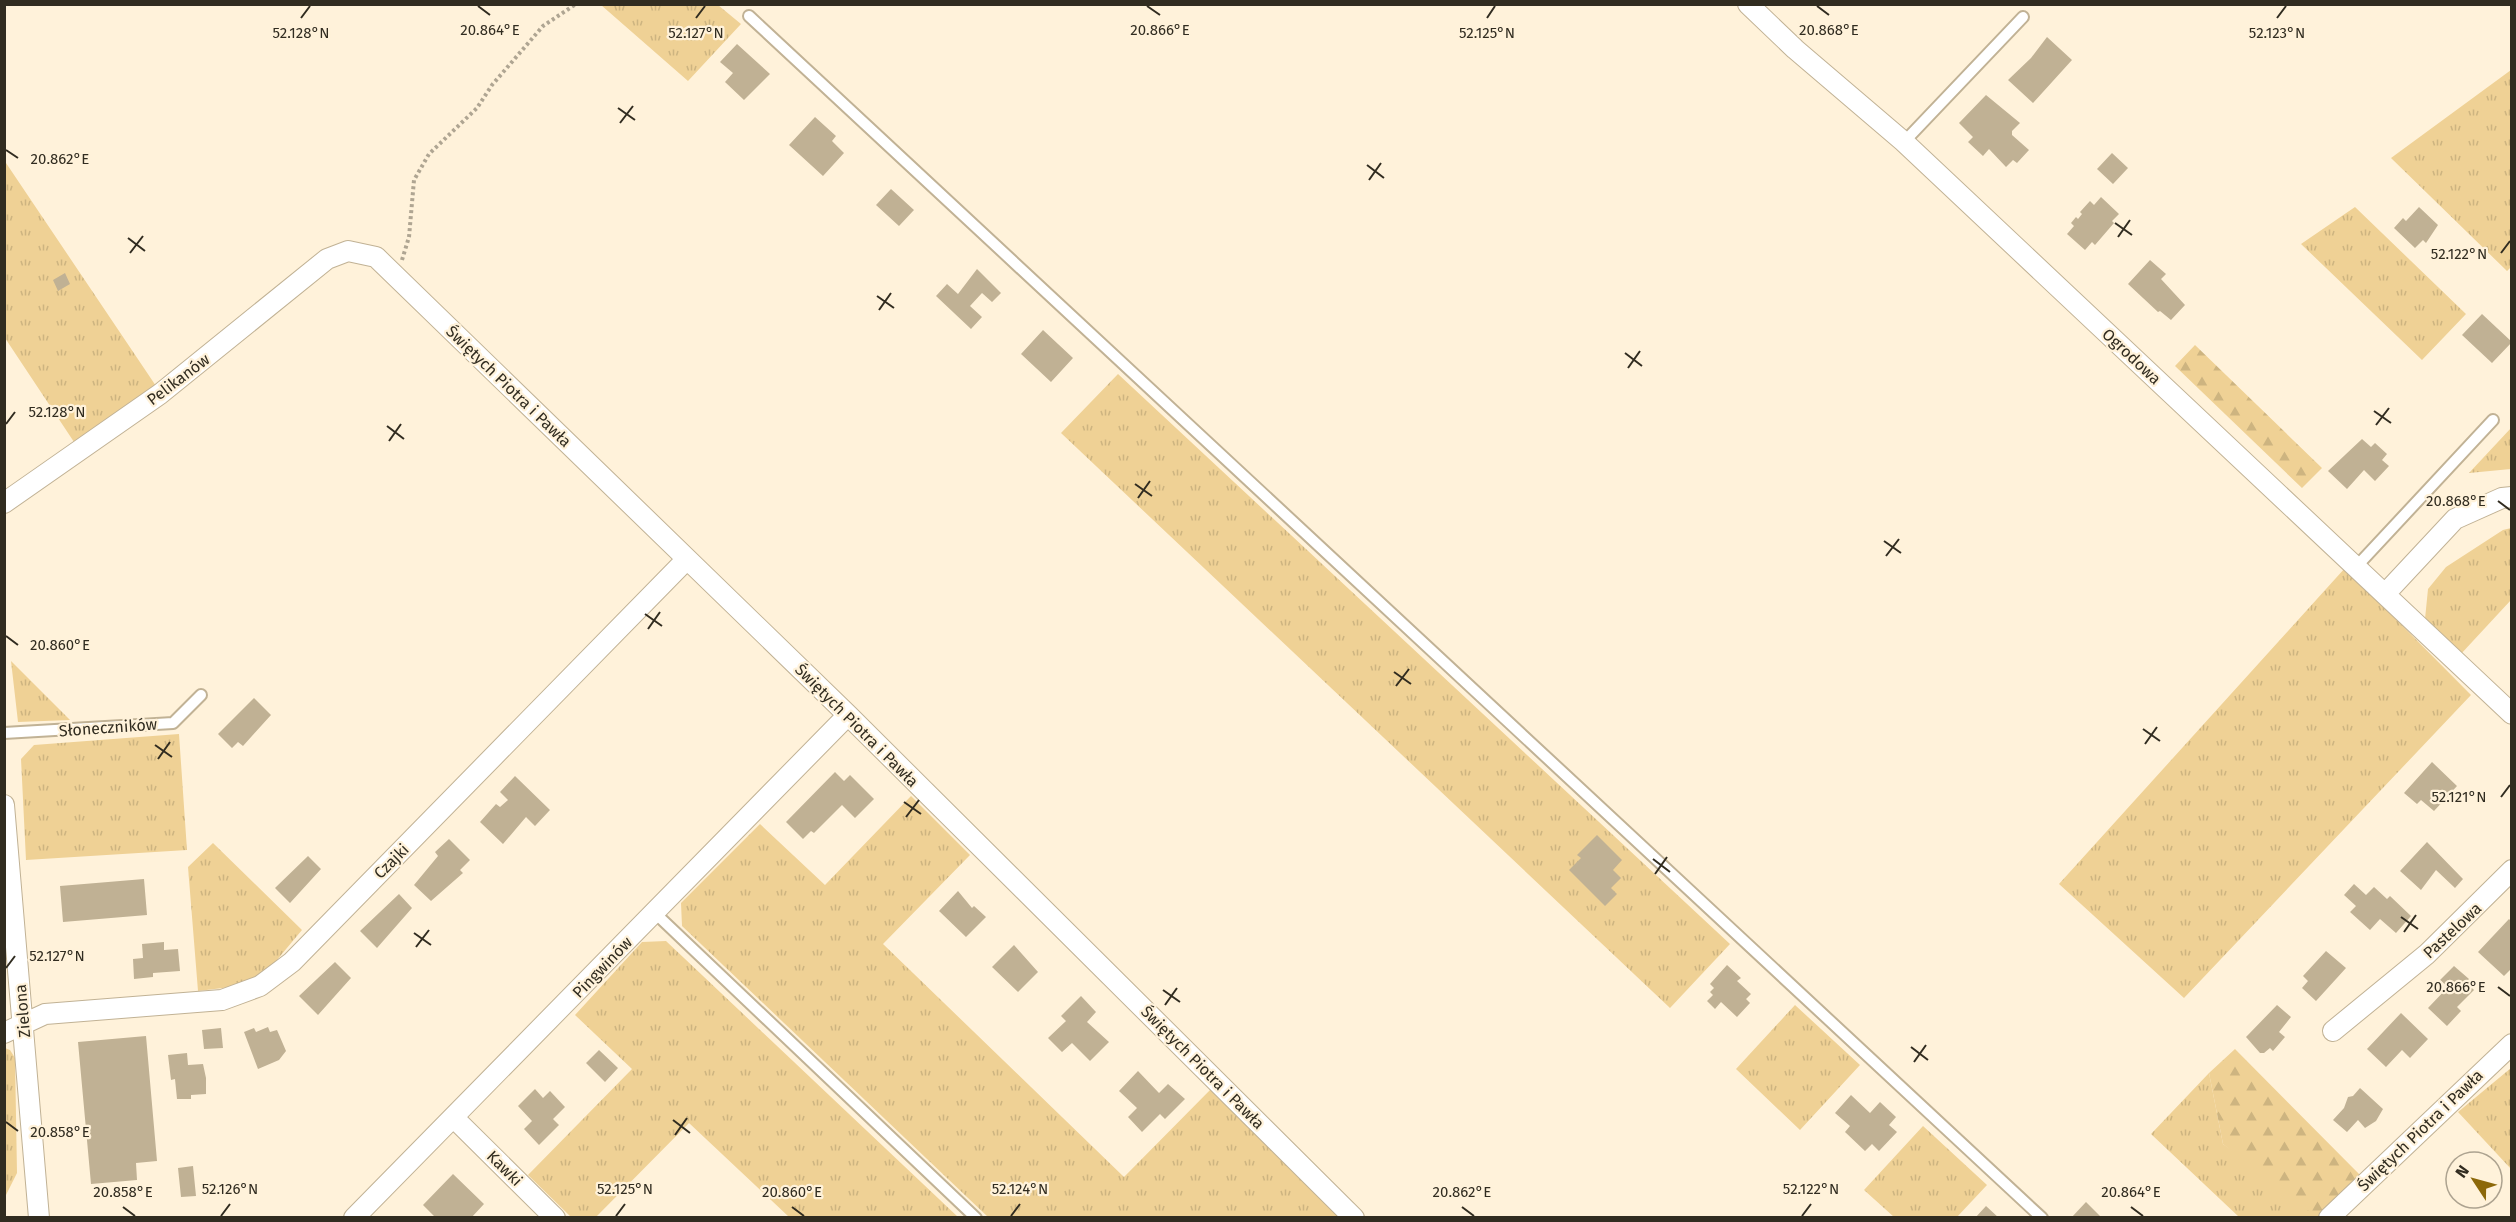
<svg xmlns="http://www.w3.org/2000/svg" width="2516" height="1222" viewBox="0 0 2516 1222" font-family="'Fira Sans',sans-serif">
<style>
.grass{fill:url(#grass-tufts)}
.forest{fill:url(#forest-firs)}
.building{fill:#c0b194}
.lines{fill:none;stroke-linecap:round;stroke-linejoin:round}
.lane-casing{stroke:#c1b295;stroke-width:14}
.street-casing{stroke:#c1b295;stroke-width:22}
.path{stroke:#afa592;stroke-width:4;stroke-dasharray:3 3;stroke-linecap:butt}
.lane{stroke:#fff;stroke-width:10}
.street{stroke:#fff;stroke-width:20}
.ticks{fill:none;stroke:#312c20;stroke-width:2}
.labels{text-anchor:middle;stroke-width:4.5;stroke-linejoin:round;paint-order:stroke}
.street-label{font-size:16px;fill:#312c20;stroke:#fff2da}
.ticks-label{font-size:15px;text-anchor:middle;fill:#312c20;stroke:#fff2da;stroke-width:4.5;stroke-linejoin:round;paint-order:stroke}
</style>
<defs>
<pattern id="grass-tufts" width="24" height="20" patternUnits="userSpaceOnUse" patternTransform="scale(1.5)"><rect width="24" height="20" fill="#efd195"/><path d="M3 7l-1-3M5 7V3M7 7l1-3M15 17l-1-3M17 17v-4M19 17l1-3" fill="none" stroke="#cdb480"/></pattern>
<pattern id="forest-firs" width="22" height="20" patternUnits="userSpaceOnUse" patternTransform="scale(1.5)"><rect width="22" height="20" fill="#efd195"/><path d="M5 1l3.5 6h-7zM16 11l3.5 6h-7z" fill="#cdb480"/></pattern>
</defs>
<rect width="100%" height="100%" fill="#fff2da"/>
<path class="grass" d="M601 5H718L741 24 688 81Z
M2511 70 2512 266 2507 271 2391 158Z
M4 160 156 386 76 445 5 338Z
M2355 207 2466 314 2422 360 2301 244Z
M1118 374 1730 944 1670 1008 1061 433Z
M2511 428V469L2469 473Z
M2511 528V600L2460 655 2425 619 2428 589 2446 567 2503 530Z
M2345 568 2471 695 2184 998 2059 884Z
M11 661 70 720 18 722Z
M179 734 187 850 26 860 21 759 34 745Z
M911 796 970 855 883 944 1124 1177 1212 1088 1342 1217H988L682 926 681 903 760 824 825 885Z
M213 843 302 930 266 973 239 986 198 991 188 867Z
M666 941 958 1217H789L689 1123 596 1217H571L528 1175 632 1069 575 1015 642 942Z
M1795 1005 1860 1065 1800 1130 1736 1069Z
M5 1048 10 1050 15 1058 17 1173 5 1197Z
M2511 1068V1169L2458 1112Z
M2209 1073 2223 1144 2321 1215 2318 1218 2239 1217 2151 1134Z
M1923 1126 1987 1185 1957 1217H1894L1864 1190Z"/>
<path class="forest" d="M2195 345 2322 468 2302 488 2175 366Z
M2235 1049 2362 1177 2321 1215 2298 1207 2223 1144 2209 1073Z"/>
<path class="building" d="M2047 37 2072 60 2033 103 2008 80 2031 58Z
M737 44 770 74 744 100 725 82 733 73 720 62Z
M1986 95 2020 123 2012 131V135L2029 150 2017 163 2013 160 2006 167 1989 149 1983 156 1968 142 1973 137 1959 123Z
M815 117 836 136 832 141 844 153 823 176 789 145Z
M2112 153 2128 168 2113 184 2097 169Z
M891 189 914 210 899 226 876 205Z
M2101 197 2119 214 2112 221 2114 223 2095 245 2092 242 2085 250 2067 234 2074 226 2071 223 2076 217 2078 219 2082 214 2080 212 2090 201 2094 205Z
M2419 207 2438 225 2426 243 2423 240 2415 248 2394 228 2403 218 2406 221Z
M2150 260 2166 274 2161 279 2185 305 2171 320 2160 311 2158 312 2128 284Z
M977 269 1001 293 992 302 982 293 970 306 982 317 971 329 936 296 947 284 958 294Z
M65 273 70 284 58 291 53 280Z
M2482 314 2512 342 2492 363 2462 335Z
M1043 330 1073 358 1051 382 1021 354Z
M2362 439 2371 447 2375 443 2387 454 2382 460 2389 466 2375 481 2364 470 2347 489 2328 471Z
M254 698 271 715 243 746 238 742 232 748 218 734Z
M2432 762 2457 786 2434 811 2421 800 2417 804 2404 793Z
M835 772 844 781 850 775 874 799 855 818 842 805 814 833 811 831 803 839 786 822Z
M515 776 550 810 535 826 526 817 503 844 480 822 496 804 500 807 508 800 500 792Z
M1597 835 1622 860 1613 870 1621 878 1611 888 1617 894 1605 906 1569 870 1581 858 1577 855Z
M449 839 470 860 460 870 463 873 431 901 414 885 438 856 435 852Z
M2427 842 2463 879 2455 888 2436 870 2421 890 2400 871Z
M308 856 321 869 290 903 275 888Z
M144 879 147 915 63 922 60 886Z
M2354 884 2366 895 2374 887 2387 899 2390 896 2411 916 2396 933 2380 919 2370 930 2350 912 2356 906 2344 895Z
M958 891 972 908 974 906 986 917 966 937 939 911Z
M399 894 412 908 377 948 360 931Z
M2509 919 2512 922V968L2504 976 2478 952Z
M164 942V950L178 949 180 971 153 973V977L134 979 133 959 143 958 142 944Z
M1014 945 1038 972 1018 992 992 967Z
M2326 951 2346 968 2316 1001 2302 988 2308 981 2303 976Z
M335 962 351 978 318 1015 299 996Z
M1727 965 1741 978 1737 981 1751 994 1746 999 1750 1003 1737 1017 1721 1002 1715 1009 1707 1001 1713 995 1710 992 1714 988 1710 984Z
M2454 966 2469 979 2466 982 2474 990 2457 1007 2461 1011 2447 1026 2428 1008 2448 987 2440 980Z
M1081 996 1096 1012 1087 1022 1109 1042 1090 1061 1072 1043 1062 1052 1048 1038 1066 1021 1061 1016Z
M2277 1005 2291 1017 2279 1032 2285 1037 2273 1051 2270 1048 2264 1053H2260L2246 1037Z
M2401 1013 2428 1039 2410 1058 2402 1050 2386 1067 2367 1049Z
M268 1027 270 1032 277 1030 286 1051 279 1060 258 1069 244 1032 254 1028 256 1032Z
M221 1028 223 1048 204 1049 202 1030Z
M146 1036 157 1161 136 1163 137 1180 91 1184 78 1042Z
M599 1050 618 1068 605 1082 586 1063Z
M187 1053 188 1065 203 1064 206 1078V1094L191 1095V1099H177L175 1079 171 1080 168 1055Z
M1138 1071 1159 1093 1168 1084 1185 1099 1165 1119 1160 1114 1142 1132 1128 1117 1137 1108 1119 1091Z
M2360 1088 2383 1109 2376 1121 2365 1128 2358 1120 2347 1132 2333 1120 2344 1108 2348 1097 2353 1096Z
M535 1089 543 1098 550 1091 565 1107 553 1119 559 1125 539 1145 524 1129 532 1121 518 1106Z
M1851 1095 1870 1113 1880 1102 1896 1117 1889 1125 1897 1132 1879 1151 1872 1144 1865 1151 1845 1132 1850 1126 1835 1113Z
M193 1166 196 1196 181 1197 178 1168Z
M453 1174 484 1204 471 1218H436L423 1205Z
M2086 1202 2102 1218H2071Z
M1986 1206 1999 1218H1975Z"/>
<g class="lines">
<g class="lane-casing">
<path id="lane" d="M749 16 2042 1218
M1904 142 2023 17
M2356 567 2493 420
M4 733 173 723 201 695
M655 913 976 1218"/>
</g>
<g class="street-casing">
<path id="street" d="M1748 4 1795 49 1904 142 2512 714
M4 503 160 394 327 259 348 251 376 257 848 715 1354 1218
M2385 594 2455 519 2502 498 2512 497
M4 805 39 1218
M2333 1031 2427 954 2512 870
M4 1033 45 1014 222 1000 260 986 292 962 687 559
M454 1118 555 1218
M354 1218 848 715
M2329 1218 2512 1044"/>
</g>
<path class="path" d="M402 260 409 237 414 180 429 154 477 108 492 85 543 26 576 4"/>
<use href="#lane" class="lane"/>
<use href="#street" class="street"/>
</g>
<path class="ticks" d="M478 6 490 15M1147 6 1160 15M1817 6 1829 15M301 18 310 6M696 18 705 6M1487 18 1495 6M2277 18 2286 6M618 108 635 120M620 123 633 106M6 150 18 158M1367 165 1384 178M1369 180 1381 163M2115 223 2132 235M2118 237 2130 220M128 238 145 251M130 253 143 236M2501 253 2510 241M877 296 894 308M879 310 891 293M1625 353 1642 366M1628 368 1640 351M2374 411 2391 423M6 424 15 412M2376 425 2389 408M387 426 404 439M389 441 401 424M1135 484 1152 496M1138 498 1150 481M2498 501 2510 510M1884 541 1901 553M1886 556 1899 539M645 614 662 626M648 629 660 612M6 636 18 645M1394 672 1411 684M1396 686 1409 669M2143 729 2160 741M2145 744 2157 727M155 745 172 757M158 759 170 742M2501 797 2510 785M904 802 921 814M906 817 919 800M1653 859 1670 872M1655 874 1667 857M2401 917 2418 929M2404 932 2416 915M414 933 431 945M416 947 429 930M6 968 15 956M2498 987 2510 996M1163 990 1180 1002M1165 1005 1177 988M1911 1047 1928 1060M1914 1062 1926 1045M673 1120 690 1133M6 1122 18 1131M675 1135 687 1118M123 1207 135 1216M792 1207 804 1216M1462 1207 1474 1216M2131 1207 2143 1216M221 1216 230 1204M616 1216 625 1204M1011 1216 1020 1204M1802 1216 1811 1204"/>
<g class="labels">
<g class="street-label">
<text transform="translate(2132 356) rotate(43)" y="6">Ogrodowa</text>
<text transform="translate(178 379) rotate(-37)" y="6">Pelikanów</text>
<text transform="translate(509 386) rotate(44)" y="6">Świętych Piotra i Pawła</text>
<text transform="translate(857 725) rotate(45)" y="6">Świętych Piotra i Pawła</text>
<text transform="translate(108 727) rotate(-4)" y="6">Słoneczników</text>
<text transform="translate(391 861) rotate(-45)" y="6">Czajki</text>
<text transform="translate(2452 930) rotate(-43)" y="6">Pastelowa</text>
<text transform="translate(602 967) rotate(-46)" y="6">Pingwinów</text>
<text transform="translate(22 1011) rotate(-95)" y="6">Zielona</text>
<text transform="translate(1203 1067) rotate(45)" y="6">Świętych Piotra i Pawła</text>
<text transform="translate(2420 1130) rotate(-44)" y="6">Świętych Piotra i Pawła</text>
<text transform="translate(505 1168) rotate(45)" y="6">Kawki</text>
</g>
</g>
<g class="ticks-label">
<text x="490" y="35">20.864°E</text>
<text x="1160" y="35">20.866°E</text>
<text x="1829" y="35">20.868°E</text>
<text x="301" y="38">52.128°N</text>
<text x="696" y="38">52.127°N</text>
<text x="1487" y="38">52.125°N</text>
<text x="2277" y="38">52.123°N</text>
<text x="60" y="164">20.862°E</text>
<text x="2459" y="259">52.122°N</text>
<text x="57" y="417">52.128°N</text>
<text x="2456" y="506">20.868°E</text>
<text x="60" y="650">20.860°E</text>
<text x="2459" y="802">52.121°N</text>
<text x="57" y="961">52.127°N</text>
<text x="2456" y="992">20.866°E</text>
<text x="60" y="1137">20.858°E</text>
<text x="230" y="1194">52.126°N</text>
<text x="625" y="1194">52.125°N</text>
<text x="1020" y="1194">52.124°N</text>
<text x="1811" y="1194">52.122°N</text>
<text x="123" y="1197">20.858°E</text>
<text x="792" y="1197">20.860°E</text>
<text x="1462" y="1197">20.862°E</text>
<text x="2131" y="1197">20.864°E</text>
</g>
<rect width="2516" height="1222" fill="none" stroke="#312c20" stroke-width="12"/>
<g transform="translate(2474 1180) rotate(306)"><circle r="28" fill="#fff2da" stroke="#ada390" stroke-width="1.5"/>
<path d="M0-4.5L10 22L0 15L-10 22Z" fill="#8c6809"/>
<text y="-9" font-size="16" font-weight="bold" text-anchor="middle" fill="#312c20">N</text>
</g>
</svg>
